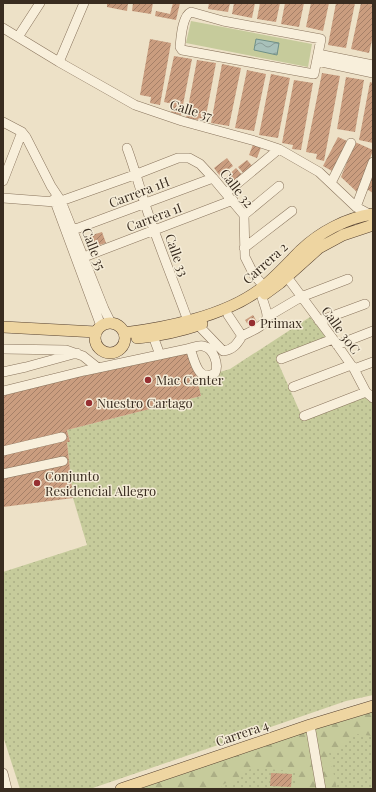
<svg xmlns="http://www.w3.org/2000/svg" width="376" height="792" viewBox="0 0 376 792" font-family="'Playfair Display',serif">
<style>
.grass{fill:url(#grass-dots)}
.forest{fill:url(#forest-firs)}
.pitch{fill:#c6cb9b}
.water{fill:url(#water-waves);stroke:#6f9087}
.building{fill:url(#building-hatch)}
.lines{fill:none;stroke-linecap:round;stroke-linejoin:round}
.minor-casing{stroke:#89745d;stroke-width:10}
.major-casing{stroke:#574231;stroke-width:12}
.minor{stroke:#f8efdb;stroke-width:9}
.major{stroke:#eed5a1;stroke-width:11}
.poi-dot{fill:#962f31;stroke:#f5ecd7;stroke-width:1.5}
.labels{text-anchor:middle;stroke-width:3;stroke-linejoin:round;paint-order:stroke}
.street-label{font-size:13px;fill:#392c20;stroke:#f5ecd7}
.poi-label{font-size:13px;fill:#392c20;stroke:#f5ecd7;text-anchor:start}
</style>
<defs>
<pattern id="grass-dots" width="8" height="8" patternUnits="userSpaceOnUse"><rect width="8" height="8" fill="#c6cb9b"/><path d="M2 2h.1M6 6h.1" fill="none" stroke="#abae85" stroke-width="1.8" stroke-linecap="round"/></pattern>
<pattern id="forest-firs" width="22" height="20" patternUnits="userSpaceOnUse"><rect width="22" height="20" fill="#c6cb9b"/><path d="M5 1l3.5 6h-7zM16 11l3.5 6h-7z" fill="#abae85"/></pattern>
<pattern id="water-waves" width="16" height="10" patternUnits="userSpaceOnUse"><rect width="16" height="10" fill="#a8c1ba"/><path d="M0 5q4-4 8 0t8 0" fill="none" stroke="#8a9d97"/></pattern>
<pattern id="building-hatch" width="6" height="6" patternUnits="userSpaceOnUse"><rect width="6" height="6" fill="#ca9d7f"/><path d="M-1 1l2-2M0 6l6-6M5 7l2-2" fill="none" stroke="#a58068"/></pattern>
</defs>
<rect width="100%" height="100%" fill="#ede1c7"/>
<path class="grass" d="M310 317 328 339 276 358 303 419 368 396 373 404V695L346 701 90 789H20L3 736V572L87 545 73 498 67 442 70 441 67 430 201 396 196 377 210 380 220 372 230 369Z
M373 707V789H122Z"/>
<path class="forest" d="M373 707V736L357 734 335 751 329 753 337 789H296L297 773 293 771 253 768 243 772 233 784 226 783 222 785V789H190V785L183 789H121Z"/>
<path class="pitch" d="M191 21 312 44 308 67 186 43Z"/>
<path class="water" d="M256 39 279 43 277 55 254 50Z"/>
<path class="building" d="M107 3H128L127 11 107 7Z
M133 3H153L151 14 132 11Z
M173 3H180L176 20 155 16 156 11 170 14Z
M209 3H230L228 12 208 9Z
M234 3H255L252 18 232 14Z
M260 3H280L276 22 257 19Z
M285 3H304L299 27 281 24Z
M311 3H329L323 31 306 27Z
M336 3H355L346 48 328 45Z
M361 3H373V36L369 53 351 49Z
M150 39 171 43 160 105 150 103 151 97 140 95Z
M174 56 192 59 181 115 171 113 173 104 164 102Z
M197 60 216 63 205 121 186 118Z
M222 64 241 68 229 126 211 123Z
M247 70 266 74 254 131 235 128Z
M322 73 340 76 324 161 316 159 317 154 306 152Z
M271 74 290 78 278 138 259 135Z
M346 77 364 80 355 132 337 129Z
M294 80 313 83 301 150 292 149 293 145 282 143Z
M370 82 373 83V143L359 140Z
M338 137 347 141 332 171 323 166Z
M254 142 262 145 257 158 249 155Z
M355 142 373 150 358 193 341 177Z
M227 158 233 166 220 176 214 168Z
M247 160 254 168 245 175 238 167Z
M236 168 243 176 232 187 224 179Z
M373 168V193L365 188Z
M102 232 106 243 96 246 92 235Z
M91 236 95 247 89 249 85 238Z
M253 315 262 330 254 335 245 320Z
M190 348 201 396 67 430 70 442H67L73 498 3 507V391Z
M271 773 292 774 291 787 270 786Z"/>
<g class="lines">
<g class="minor-casing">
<path id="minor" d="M191 12 223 21 321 39 314 74 182 50 180 47C181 38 182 16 191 12Z
M3 28 59 62 135 105 182 121 255 141 279 149 319 172 356 207 369 214
M18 37 40 3
M318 54 373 65
M317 61 373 73
M59 62 84 3
M3 122 22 132 26 137 51 186 61 201 104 309 111 323
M127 148C134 167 139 185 145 204 158 244 174 282 188 321
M3 181 22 132
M331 183 351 143
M226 193 279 149
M3 198 55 202
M54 199 101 326
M61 201 137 174 178 158H189L200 164 213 178 244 215 245 257 254 275 264 286
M356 207 373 162
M244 215 279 186
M73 230 213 178
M244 248 292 211
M84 257 233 200
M287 277 333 339 354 369 366 392 373 398
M228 315 242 336C249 332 267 326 267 316 267 310 263 302 262 297
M267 317 301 297 348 279
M319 321 365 304
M198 325 223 351C233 350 237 344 242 336
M153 336 160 355
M337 345 373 331
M3 349 66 350 83 356 98 368
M281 359 333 339
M354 369 373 362
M3 372 26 367 77 353
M293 387 351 365
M3 391 84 371 187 349C192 348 198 345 203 346 214 348 219 365 215 373 198 384 194 359 190 348
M304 416 366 392
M3 451 62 437
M3 474 63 461
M310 725 321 789
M3 773 7 789"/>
</g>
<g class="major-casing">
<path id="major" d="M265 294 280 283 319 248 343 235 373 225
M95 338a15 15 0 1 1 30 0a15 15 0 1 1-30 0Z
M3 327 96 332
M124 333C166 328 224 316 259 290 274 279 287 264 301 250 320 232 346 218 373 214
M137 338C159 336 181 331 202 324
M121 789 310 725 373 706"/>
</g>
<use href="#minor" class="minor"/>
<use href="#major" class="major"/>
</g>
<g class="poi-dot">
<circle cx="252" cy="323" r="4"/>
<circle cx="148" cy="380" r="4"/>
<circle cx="89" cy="403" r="4"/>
<circle cx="37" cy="483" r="4"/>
</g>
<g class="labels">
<g class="street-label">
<text transform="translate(191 110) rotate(17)" y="5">Calle 37</text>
<text transform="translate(237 188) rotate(52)" y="5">Calle 32</text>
<text transform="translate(139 192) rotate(-21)" y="5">Carrera 1H</text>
<text transform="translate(154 217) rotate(-21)" y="5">Carrera 1I</text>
<text transform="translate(94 249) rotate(69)" y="5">Calle 35</text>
<text transform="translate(177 255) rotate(70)" y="5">Calle 33</text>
<text transform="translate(265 263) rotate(-42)" y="5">Carrera 2</text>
<text transform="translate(341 330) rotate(54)" y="5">Calle 30C</text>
<text transform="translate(242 733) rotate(-19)" y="5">Carrera 4</text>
</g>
<g class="poi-label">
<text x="260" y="328">Primax</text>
<text x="156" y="385">Mac Center</text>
<text x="97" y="408">Nuestro Cartago</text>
<text x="45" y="481">Conjunto<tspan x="45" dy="15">Residencial Allegro</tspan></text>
</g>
</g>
<rect width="376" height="792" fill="none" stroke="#392c20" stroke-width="8"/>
</svg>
